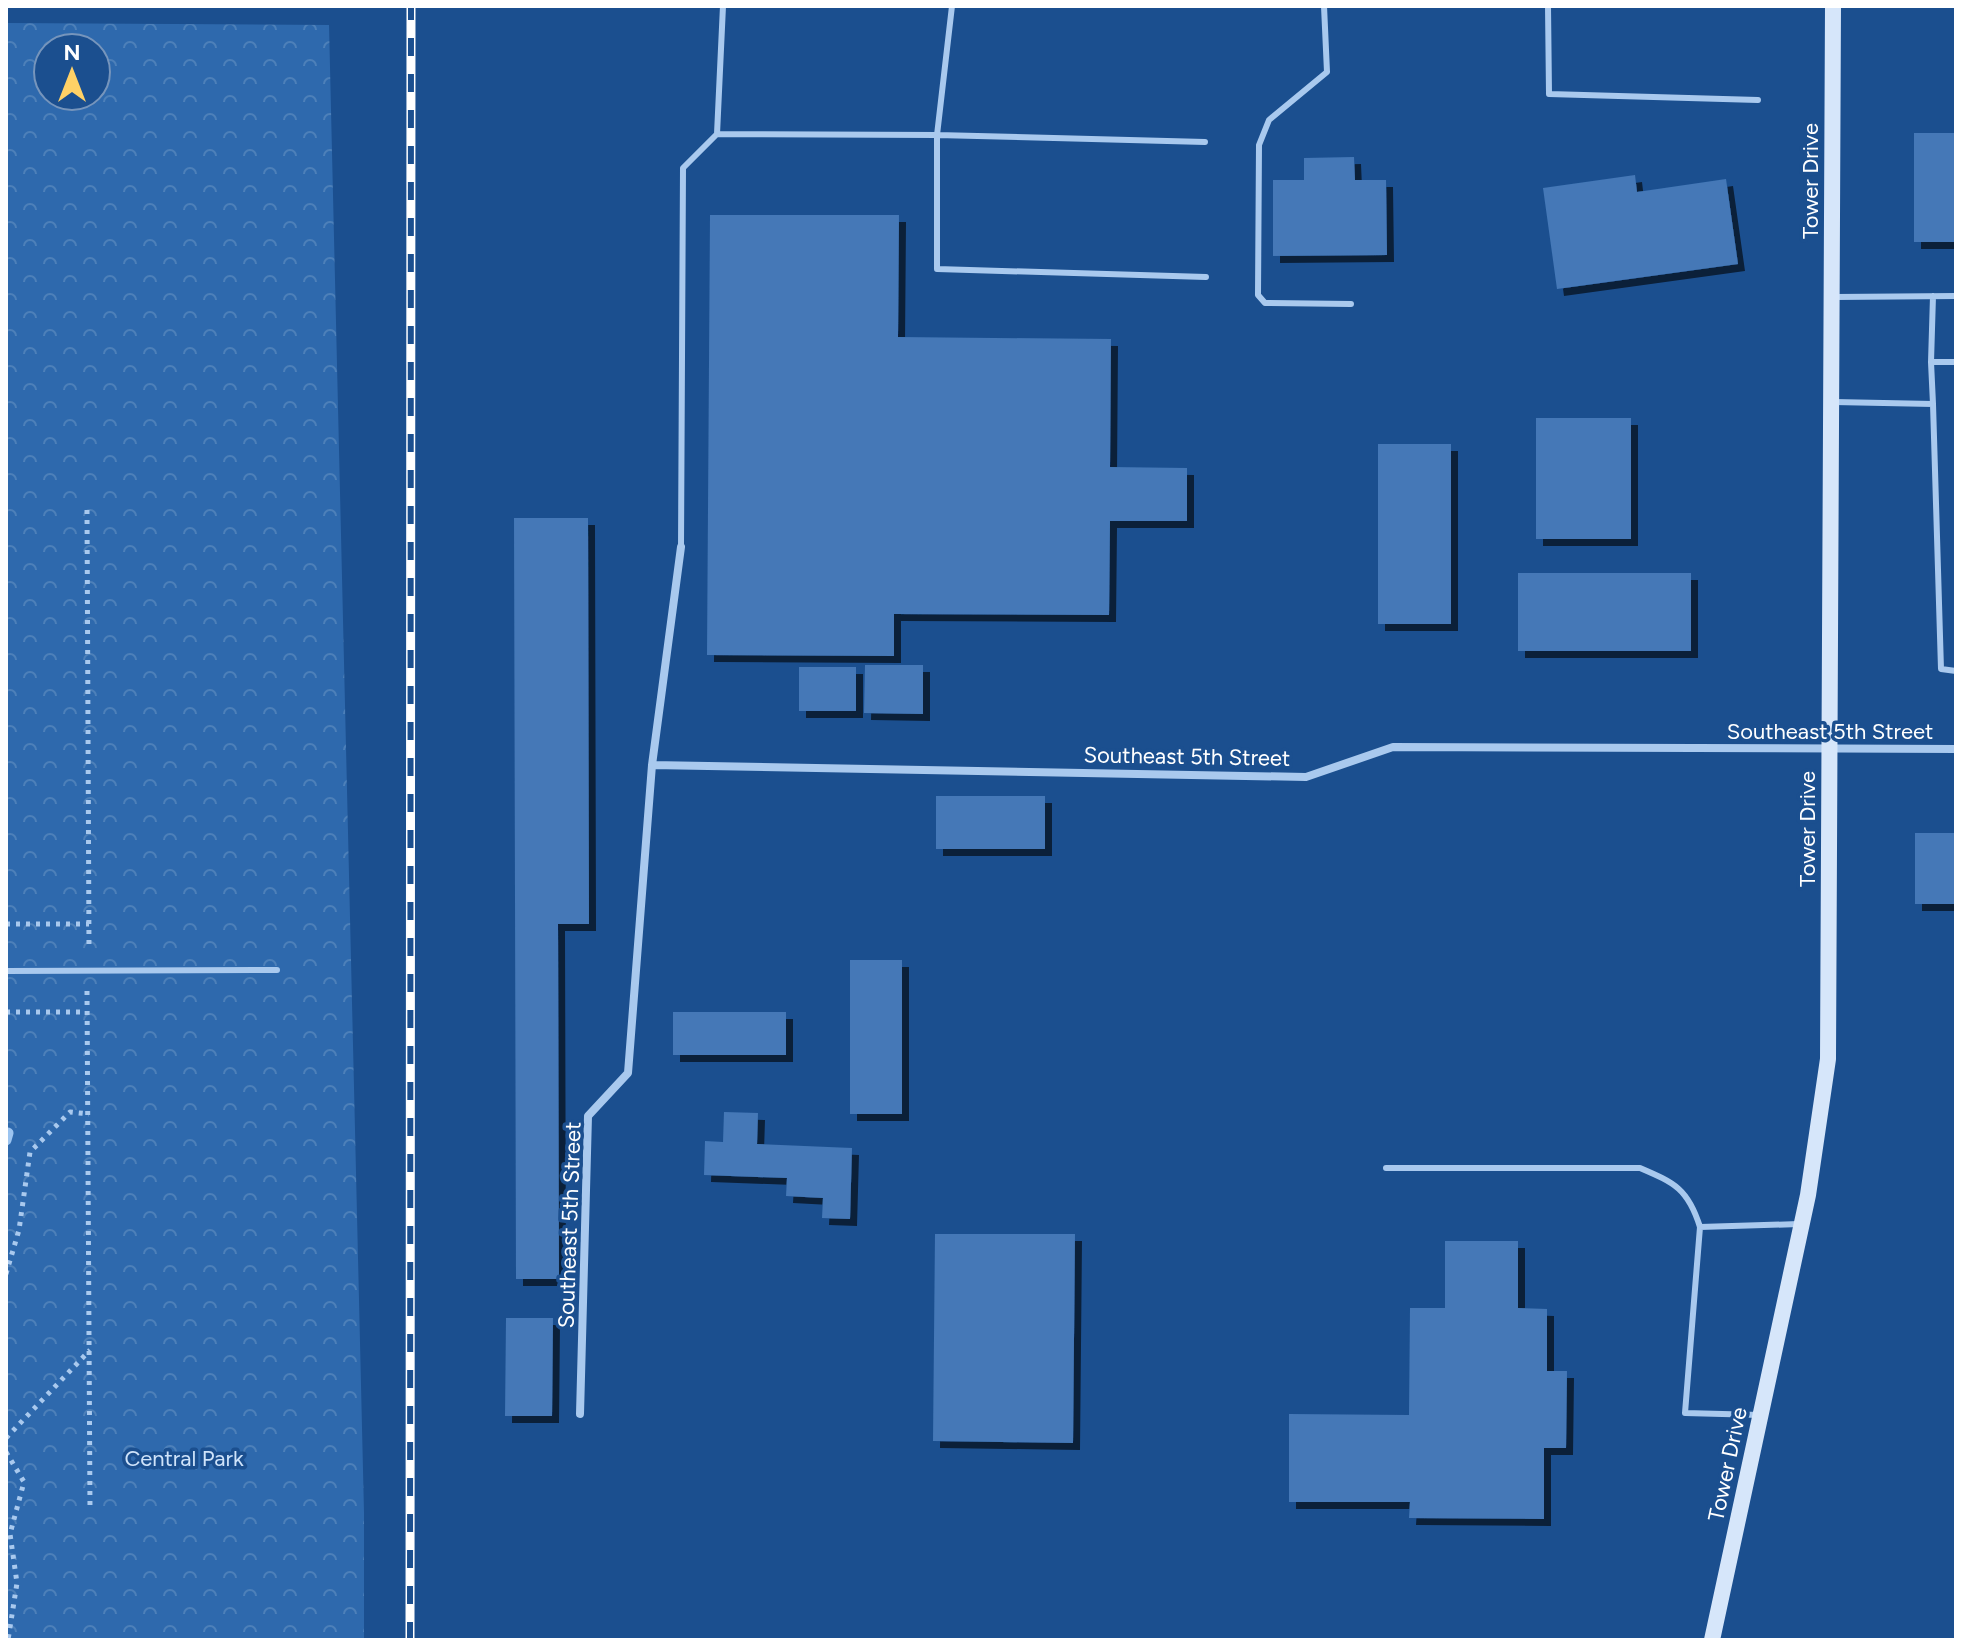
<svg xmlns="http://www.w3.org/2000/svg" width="1962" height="1646" viewBox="0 0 1962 1646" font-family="Figtree,sans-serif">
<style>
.forest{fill:url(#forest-crowns);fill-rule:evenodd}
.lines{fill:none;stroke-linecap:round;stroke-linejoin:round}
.stream{stroke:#9cc4f0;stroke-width:11}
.building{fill:#4478b7;filter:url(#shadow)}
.path{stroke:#a9c9ee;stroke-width:5;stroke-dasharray:4 6;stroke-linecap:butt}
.lane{stroke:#a9c9ee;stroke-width:6}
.street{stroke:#a9c9ee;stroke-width:8}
.secondary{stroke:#d6e6fa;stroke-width:16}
.rail-casing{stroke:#fff;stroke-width:9}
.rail{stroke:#1b4f8f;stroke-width:6;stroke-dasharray:18;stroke-linecap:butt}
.labels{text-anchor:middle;stroke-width:7;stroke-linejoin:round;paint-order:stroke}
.street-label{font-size:22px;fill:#fff;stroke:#1b4f8f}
.park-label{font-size:22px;fill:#cfe3fa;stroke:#1b4f8f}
</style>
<defs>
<pattern id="forest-crowns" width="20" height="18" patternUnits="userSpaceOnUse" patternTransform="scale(2)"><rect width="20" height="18" fill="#2e69ad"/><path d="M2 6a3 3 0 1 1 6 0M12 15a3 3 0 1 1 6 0" fill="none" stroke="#4d80b9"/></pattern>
<filter id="shadow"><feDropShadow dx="7" dy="7" stdDeviation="0" flood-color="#0009"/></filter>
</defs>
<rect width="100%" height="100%" fill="#1b4f8f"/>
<path class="forest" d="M6 23 329 25 364 1513V1640H6ZM48 48H96V96H48Z"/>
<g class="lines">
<path class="stream" d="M6 1140 8 1133"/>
</g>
<path class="building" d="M1914 133H1956V242H1914Z
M1354 157 1355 180H1386L1387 255 1273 256V180H1304V158Z
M1635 175 1637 192 1726 179 1738 264 1557 289 1543 188Z
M710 215H899L898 337 1111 339 1110 467 1187 468V521H1110L1109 615 894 614V656L707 655Z
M1536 418H1631V539H1536Z
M1378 444H1451V624H1378Z
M514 518H588L589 924H558L559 1279H516Z
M1518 573H1691V651H1518Z
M865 665H923V714L864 713Z
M799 667H856V711H799Z
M936 796H1045V849H936Z
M1915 833H1956V904H1915Z
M850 960H902V1114H850Z
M673 1012H786V1055H673Z
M724 1112 758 1113 757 1144 852 1148 850 1219 822 1218 823 1198 786 1196 787 1178 704 1175 705 1141 723 1142Z
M935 1234H1075L1073 1443 933 1441Z
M1445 1241H1518V1308L1547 1309V1371H1567L1566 1448H1544V1519L1409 1518 1410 1502H1289V1414L1409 1415 1410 1308H1445Z
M506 1318H553L552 1416H505Z"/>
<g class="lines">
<path class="path" d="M87 510 89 949
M6 924H89
M87 991 90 1508
M6 1012H85
M6 1274 19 1230 30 1152 70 1112 89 1114
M6 1438 90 1350
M6 1452 24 1482 10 1534 17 1583 8 1640"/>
<path class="lane" d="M723 6 717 134 937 135 952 6
M1324 6 1327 72 1269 120 1259 145 1258 295 1265 303 1351 304
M1548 6 1549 94 1758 100
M1205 142 937 135V269L1206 277
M1835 297 1956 296
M1931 362 1933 296
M1834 402 1933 404 1941 669 1956 671
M1933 404 1931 362H1956
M681 547 683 168 717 134
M6 971 277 970
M1386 1168H1640C1675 1183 1688 1189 1700 1227
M1760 1415 1685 1413 1700 1227 1799 1224"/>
<path class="street" d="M652 765 1306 777 1393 747 1956 749
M580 1414 588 1116 628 1073 652 765 681 547"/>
<path class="secondary" d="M1712 1640 1808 1195 1828 1059 1833 6"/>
<g class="rail-casing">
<path id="rail" d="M410 1640 411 6"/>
</g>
<use href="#rail" class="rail"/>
</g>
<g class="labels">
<g class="street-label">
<text transform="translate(1810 181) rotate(-90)" y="8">Tower Drive</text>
<text x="1830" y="739">Southeast 5th Street</text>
<text transform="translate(1187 756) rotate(1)" y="8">Southeast 5th Street</text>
<text transform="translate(1807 829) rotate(-90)" y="8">Tower Drive</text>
<text transform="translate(569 1225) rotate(-88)" y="8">Southeast 5th Street</text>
<text transform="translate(1727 1464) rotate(-78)" y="8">Tower Drive</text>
</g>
<g class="park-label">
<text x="184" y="1466">Central Park</text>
</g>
</g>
<rect width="1962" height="1646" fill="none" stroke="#ffffff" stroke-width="16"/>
<g transform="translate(72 72)"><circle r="38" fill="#1b4f8f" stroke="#7695bc" stroke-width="2"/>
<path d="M0-6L14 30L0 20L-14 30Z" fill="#ffd166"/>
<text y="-12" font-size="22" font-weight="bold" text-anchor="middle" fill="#ffffff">N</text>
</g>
</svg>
